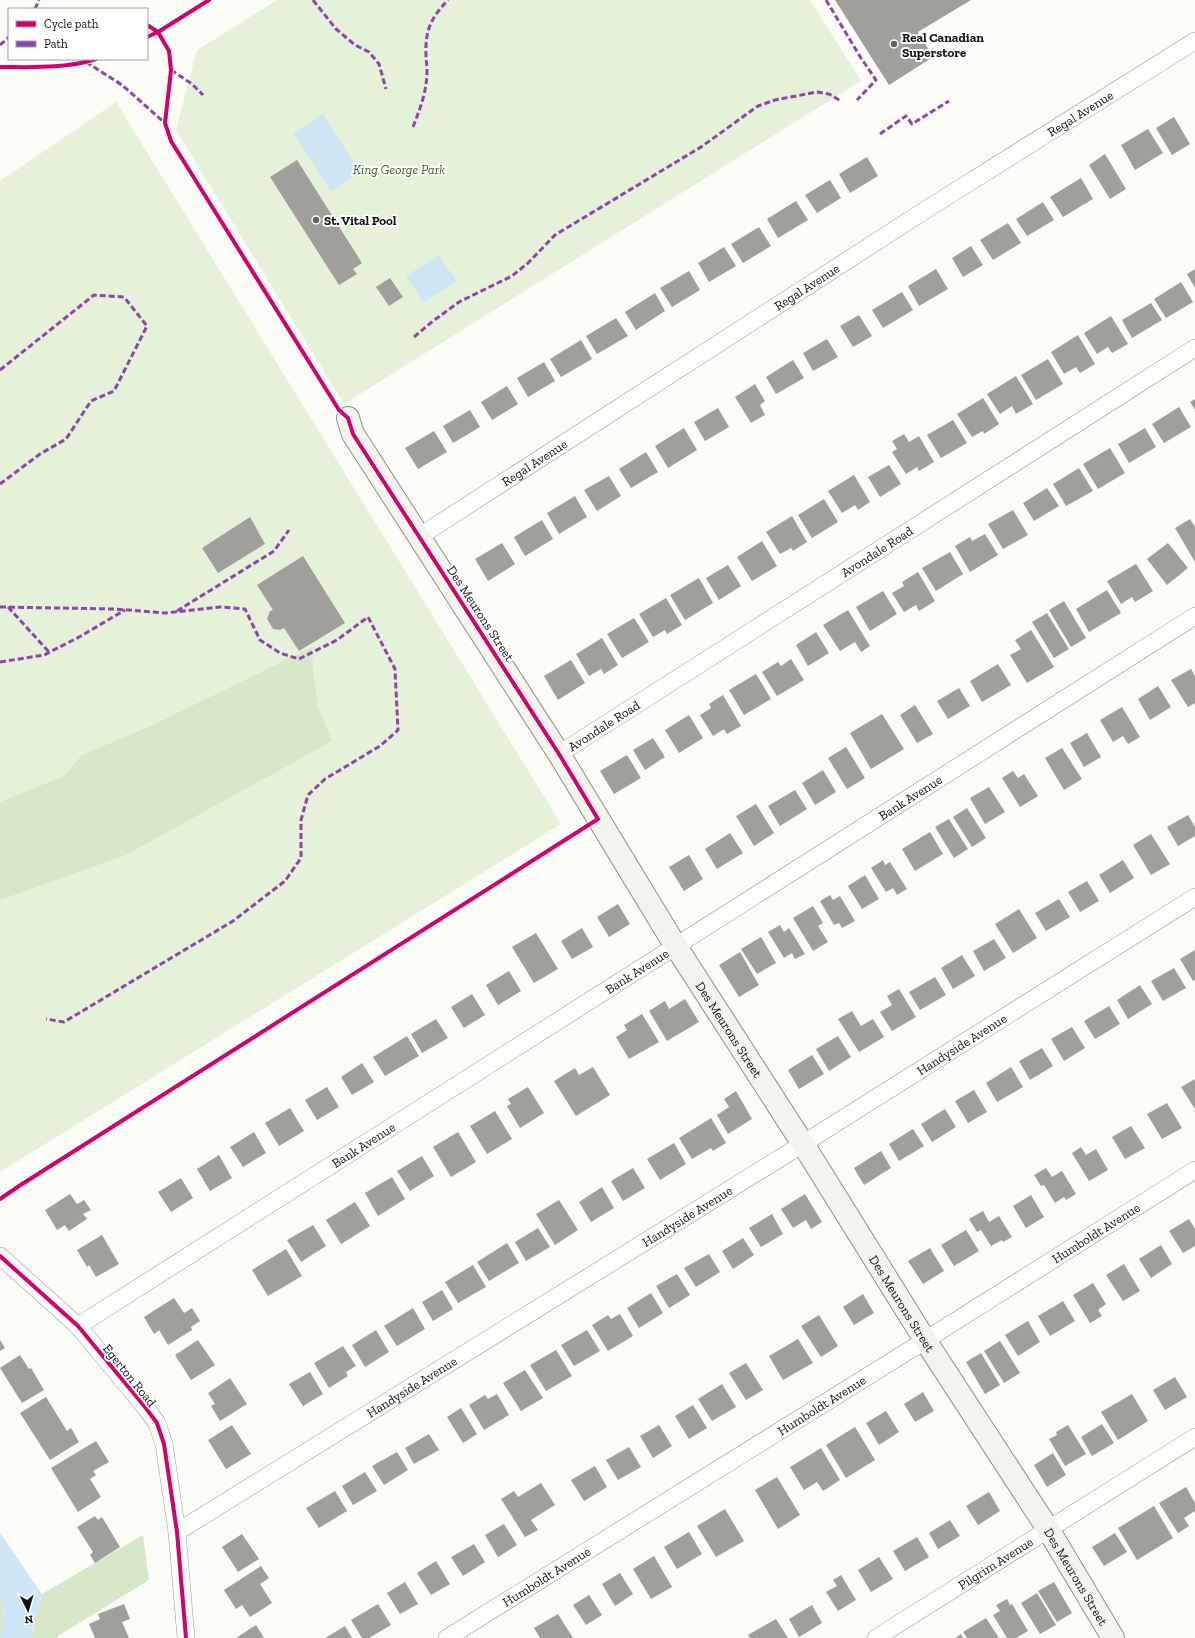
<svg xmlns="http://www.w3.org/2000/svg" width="1195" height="1638" viewBox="0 0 1195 1638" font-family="'Zilla Slab',serif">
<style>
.green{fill:#e5f1d8}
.forest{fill:#d6e8c7}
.water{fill:#cfe6f4}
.building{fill:#a09f9c}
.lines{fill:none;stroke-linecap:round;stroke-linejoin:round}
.street-casing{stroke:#979795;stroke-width:18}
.secondary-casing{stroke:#8d8d8b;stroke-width:24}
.street{stroke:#fffffe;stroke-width:17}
.secondary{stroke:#f5f4ec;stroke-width:22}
.quiet{stroke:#8e44ad;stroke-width:3;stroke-dasharray:6 3;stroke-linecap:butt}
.cycleway-casing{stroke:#fff;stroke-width:6}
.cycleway{stroke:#d6006c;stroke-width:4}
.poi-dot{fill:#636362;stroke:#fff;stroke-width:1.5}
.labels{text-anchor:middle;stroke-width:4;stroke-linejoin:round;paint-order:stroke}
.poi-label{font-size:13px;font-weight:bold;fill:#111;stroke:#fff;text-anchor:start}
.street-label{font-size:13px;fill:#111;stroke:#fff}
.park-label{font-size:13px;font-style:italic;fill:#2f6623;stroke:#fff}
</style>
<rect width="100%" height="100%" fill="#fcfcf7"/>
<path class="green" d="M277 0H810L861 81 344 404 176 130 197 50Z
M116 102 561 824 0 1172V181Z"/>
<path class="forest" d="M312 647 313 672 318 706 332 741 126 855 0 900V802L64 776 82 755 151 726Z
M143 1535 149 1580 58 1636V1638H31L42 1594Z
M0 1593 3 1603 1 1638H0Z"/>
<path class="water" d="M323 114 360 173 331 191 293 133Z
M439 255 455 279 456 282 423 302 406 276Z
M0 1533 42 1594 31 1638H1L3 1603 0 1593Z"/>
<path class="building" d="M835 0H971L918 32 933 57 889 85Z
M1174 117 1190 144 1172 155 1156 128Z
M1148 129 1163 153 1135 170 1121 145Z
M1105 154 1126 189 1110 199 1089 165Z
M867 157 878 176 850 193 839 174Z
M297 160 362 263 353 269 357 274 339 285 270 177Z
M1081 178 1093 199 1063 217 1050 197Z
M830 180 841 198 817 213 805 195Z
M796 201 808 220 778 238 767 219Z
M1043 202 1054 220 1027 236 1016 219Z
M1008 223 1021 243 993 260 980 240Z
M759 227 771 246 743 263 731 244Z
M971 246 983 265 963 277 952 258Z
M724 247 736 266 709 282 698 263Z
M936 269 948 289 919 306 908 286Z
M1195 269V288L1187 274Z
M689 271 700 290 672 307 660 288Z
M390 278 403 297 389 306 376 287Z
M1181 282 1193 302 1166 318 1154 299Z
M902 292 913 310 883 328 872 310Z
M655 293 665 311 636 330 625 312Z
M1151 303 1162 320 1132 338 1122 320Z
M859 315 872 336 853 347 840 326Z
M1111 316 1128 344 1112 353 1108 347 1097 354 1084 333Z
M616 318 628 336 597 354 586 336Z
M1078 335 1095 364 1080 373 1076 367 1064 374 1051 352Z
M827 339 838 357 813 371 803 353Z
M581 340 592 359 561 377 550 359Z
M1048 359 1063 384 1036 400 1021 375Z
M793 360 804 378 776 394 766 377Z
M544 362 555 381 528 397 517 378Z
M1016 376 1033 404 1016 414 1012 406 1000 414 987 394Z
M755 384 765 401 760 405 765 415 751 423 735 397Z
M507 386 518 404 492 420 481 402Z
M983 398 999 424 984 434 983 431 972 437 957 414Z
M1195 399V410L1190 402Z
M1179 407 1191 427 1164 443 1152 424Z
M718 408 729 427 705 441 694 422Z
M470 410 480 427 453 443 443 426Z
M953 420 967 443 941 458 927 435Z
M684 428 697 450 668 468 655 446Z
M1145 428 1156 447 1129 463 1118 444Z
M434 431 447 452 418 469 405 448Z
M904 434 909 442 919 436 934 462 919 471 917 467 906 474 892 452 897 449 892 441Z
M1110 448 1125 473 1098 489 1083 464Z
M646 452 658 472 631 488 619 469Z
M889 465 901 484 880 497 868 477Z
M1079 468 1093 491 1066 506 1053 484Z
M854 475 870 502 858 510 855 505 842 513 828 491Z
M609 476 621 496 597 511 584 490Z
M1047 488 1059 506 1034 521 1023 503Z
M575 496 587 517 559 534 547 513Z
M824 499 838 522 812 538 798 515Z
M1013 510 1028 535 1003 549 988 524Z
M792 516 807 542 793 551 791 548 780 554 766 532Z
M250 517 265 544 218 573 202 548Z
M1190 519 1195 527V562L1175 528Z
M542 520 553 539 525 556 514 537Z
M985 534 998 555 970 572 955 546 970 537 972 541Z
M762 541 777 566 752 581 737 557Z
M502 543 515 564 488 581 475 559Z
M1168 543 1188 568 1167 585 1147 559Z
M950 552 963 574 936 591 922 568Z
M303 556 345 623 299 651 284 628 280 630 273 629 267 619 270 611 273 610 257 585Z
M1136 564 1153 591 1135 602 1132 597 1121 604 1107 581Z
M728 565 741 586 719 600 706 578Z
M918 572 935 601 919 611 916 605 904 612 892 593 904 586 902 582Z
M699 578 713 603 685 620 670 595Z
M1107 590 1121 613 1089 632 1076 609Z
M883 591 897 614 870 631 856 607Z
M666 598 682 625 667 634 665 630 653 637 639 614Z
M1064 601 1086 638 1071 647 1049 610Z
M848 610 870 646 861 652 855 642 840 651 823 625Z
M1047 613 1069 649 1054 658 1032 622Z
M634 618 649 642 622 658 607 634Z
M1031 630 1054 667 1027 683 1010 655 1021 649 1015 640Z
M816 632 829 653 808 666 796 645Z
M602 638 618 665 604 674 601 669 589 676 576 654Z
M791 659 804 680 777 696 762 672 778 662 781 666Z
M571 660 585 683 558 700 544 676Z
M998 664 1011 685 982 702 970 681Z
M1191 669 1195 676V703L1188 707 1171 680Z
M756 674 771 699 744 715 729 690Z
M1158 686 1171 707 1150 720 1138 699Z
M959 688 970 706 948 719 937 701Z
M723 695 741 726 727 734 724 729 713 736 700 715 711 708 709 704Z
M915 705 933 734 917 743 900 715Z
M1122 707 1140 737 1128 744 1123 736 1113 742 1100 720Z
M882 714 904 749 871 769 850 733Z
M689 715 703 738 679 753 665 730Z
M1087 733 1101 757 1084 767 1070 743Z
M653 738 665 757 645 770 633 750Z
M846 747 865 778 847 789 828 758Z
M1062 748 1082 779 1064 790 1045 758Z
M627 755 641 778 614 794 600 771Z
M823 770 836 792 815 805 802 783Z
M1013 771 1018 778 1024 774 1038 796 1020 807 1002 778Z
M989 787 1005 812 985 824 970 798Z
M795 790 807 809 780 826 768 806Z
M756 804 774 833 754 846 736 816Z
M967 808 986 838 972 847 953 817Z
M1188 815 1195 827V836L1178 846 1167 827Z
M949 819 968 849 954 858 935 827Z
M930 832 943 854 915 871 902 849Z
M730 833 743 853 717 869 705 849Z
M1151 834 1170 864 1151 875 1133 845Z
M689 855 703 879 684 891 669 867Z
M883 860 885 865 890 862 907 889 897 895 893 888 886 892 871 868Z
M1123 860 1134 878 1110 893 1099 875Z
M865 875 879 899 862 909 848 886Z
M1087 881 1099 901 1080 912 1068 892Z
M830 895 833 900 840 896 855 921 842 928 839 923 834 925 820 901Z
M1059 899 1070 917 1046 931 1035 913Z
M618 904 630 924 609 937 597 917Z
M813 906 823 923 818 926 828 942 813 951 793 918Z
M1019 909 1037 938 1013 953 995 924Z
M780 925 784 932 789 928 805 954 795 959 792 953 784 958 768 932Z
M582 928 593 947 572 959 561 941Z
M536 933 558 969 534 983 512 947Z
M761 937 776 963 757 974 741 949Z
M994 939 1006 958 984 971 973 951Z
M1195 950V980L1193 981 1180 959Z
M740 952 759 985 739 997 719 965Z
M962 955 975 976 953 989 941 968Z
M1174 968 1186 988 1163 1001 1151 981Z
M509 971 521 991 498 1005 486 985Z
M935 977 946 995 920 1010 909 992Z
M1140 985 1152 1004 1128 1019 1117 1000Z
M899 989 916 1017 892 1031 880 1012 892 1005 887 996Z
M472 994 485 1015 464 1028 451 1007Z
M685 999 699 1022 667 1041 649 1011 665 1001 669 1009Z
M1109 1006 1120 1024 1095 1039 1084 1021Z
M852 1011 861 1026 873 1019 884 1037 859 1052 838 1019Z
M642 1014 659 1042 629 1059 616 1037 627 1030 624 1025Z
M436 1019 448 1038 422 1053 411 1034Z
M1072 1027 1085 1048 1064 1061 1051 1039Z
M407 1036 419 1056 385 1076 373 1057Z
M838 1036 851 1057 829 1071 816 1049Z
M1042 1048 1053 1066 1030 1080 1019 1061Z
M812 1055 824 1074 799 1089 788 1070Z
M362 1063 374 1082 352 1095 341 1077Z
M593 1067 610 1095 576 1116 554 1081 575 1068 579 1075Z
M1011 1067 1023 1087 997 1102 986 1083Z
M1195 1079V1109L1181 1087Z
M327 1087 339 1107 317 1120 305 1100Z
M528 1087 544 1113 520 1128 507 1106 511 1104 508 1099Z
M974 1090 987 1112 968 1123 955 1101Z
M736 1091 752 1119 728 1134 717 1115 729 1107 724 1099Z
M1167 1103 1182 1128 1162 1139 1147 1114Z
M290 1108 304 1131 279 1146 265 1123Z
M945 1109 956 1127 932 1142 921 1124Z
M495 1111 512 1139 487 1154 470 1126Z
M711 1118 726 1143 713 1151 711 1148 692 1159 679 1138Z
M1131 1126 1145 1148 1125 1159 1112 1137Z
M913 1129 924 1146 899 1161 889 1144Z
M254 1132 266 1153 243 1167 230 1147Z
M458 1132 476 1162 451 1177 433 1147Z
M674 1143 686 1164 660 1180 647 1159Z
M1081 1147 1086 1155 1096 1149 1108 1170 1089 1181 1072 1153Z
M881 1151 891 1168 864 1185 854 1168Z
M219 1155 232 1178 210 1191 197 1169Z
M422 1156 434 1176 410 1191 397 1171Z
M633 1168 645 1188 623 1201 611 1181Z
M1046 1168 1052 1177 1062 1171 1076 1194 1066 1200 1064 1197 1055 1203 1044 1185 1041 1186 1034 1175Z
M392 1177 405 1199 378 1216 365 1193Z
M181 1178 193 1198 171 1212 158 1192Z
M602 1187 614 1208 591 1222 579 1202Z
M70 1194 77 1204 84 1200 91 1210 83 1214 87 1219 69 1231 65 1225 57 1230 45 1210Z
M805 1194 822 1222 811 1229 806 1220 793 1228 781 1209Z
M1031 1195 1044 1217 1026 1228 1013 1206Z
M559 1200 578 1230 555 1245 536 1214Z
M355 1202 370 1226 341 1244 326 1220Z
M983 1211 989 1222 999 1216 1012 1237 1003 1242 1002 1240 991 1246 981 1230 977 1232 969 1219Z
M772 1214 783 1234 761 1247 749 1228Z
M1189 1219 1195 1229V1246L1183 1253 1169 1231Z
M313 1225 326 1246 301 1262 287 1240Z
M538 1228 550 1247 526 1261 515 1242Z
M966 1230 979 1251 954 1266 941 1245Z
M102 1235 119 1264 96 1277 89 1265 87 1267 77 1250Z
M743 1238 754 1255 733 1269 722 1251Z
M507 1243 519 1263 489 1281 477 1262Z
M1161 1245 1172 1264 1151 1278 1139 1259Z
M930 1248 944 1271 923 1284 908 1261Z
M286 1249 302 1276 268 1296 252 1270Z
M709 1254 720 1272 696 1287 684 1268Z
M1124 1264 1140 1291 1123 1301 1106 1275Z
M473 1265 486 1287 458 1303 445 1282Z
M677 1274 690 1295 669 1308 656 1286Z
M1093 1283 1106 1304 1098 1310 1102 1316 1090 1323 1073 1295Z
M442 1290 453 1309 433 1321 422 1302Z
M651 1293 663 1313 639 1328 627 1308Z
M863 1294 874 1313 854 1325 843 1307Z
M174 1298 184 1313 192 1308 200 1321 191 1327 192 1330 168 1345 159 1330 154 1334 144 1317Z
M1063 1301 1075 1321 1050 1336 1038 1316Z
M413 1308 425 1329 397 1346 384 1326Z
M620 1314 633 1336 608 1351 592 1325 608 1315 611 1319Z
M819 1315 838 1346 821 1357 801 1326Z
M1028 1321 1040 1342 1018 1356 1005 1335Z
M376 1330 389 1352 365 1367 352 1345Z
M587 1330 600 1351 574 1366 561 1345Z
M798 1339 813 1363 783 1380 769 1356Z
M0 1340 5 1348 0 1351Z
M198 1340 215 1365 191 1380 175 1355Z
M1000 1341 1020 1373 1004 1383 984 1351Z
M343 1346 356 1366 346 1372 348 1376 329 1388 314 1363Z
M556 1350 572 1376 546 1391 530 1365Z
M981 1353 1000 1385 985 1394 966 1362Z
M20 1355 29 1369 31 1368 44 1390 22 1403 0 1368Z
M746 1363 763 1390 746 1400 729 1373Z
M525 1370 543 1398 521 1411 503 1383Z
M310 1372 323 1394 303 1406 289 1384Z
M1175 1377 1187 1397 1165 1410 1153 1390Z
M230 1378 247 1404 220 1421 211 1406 215 1404 208 1393Z
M722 1384 736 1407 712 1421 698 1399Z
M923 1392 934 1411 915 1422 904 1404Z
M497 1394 509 1415 484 1430 469 1405 485 1395 488 1399Z
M1132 1394 1148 1421 1118 1440 1101 1412Z
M46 1397 67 1431 71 1428 79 1442 50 1460 20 1413Z
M693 1405 707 1428 689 1439 675 1416Z
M461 1408 477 1434 463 1443 447 1417Z
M886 1411 899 1432 879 1445 866 1423Z
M1102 1424 1114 1443 1092 1456 1081 1437Z
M232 1425 251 1454 226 1469 208 1440Z
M659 1425 672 1446 653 1458 640 1436Z
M1068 1425 1086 1454 1065 1466 1049 1439 1057 1435 1056 1432Z
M855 1427 875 1460 846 1478 826 1445Z
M429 1434 439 1450 414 1464 405 1448Z
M96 1441 109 1462 93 1471 96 1475 90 1479 101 1497 78 1512 51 1468Z
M629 1447 641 1467 618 1480 606 1460Z
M821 1448 840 1480 823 1491 817 1482 804 1490 790 1467Z
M397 1452 408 1470 384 1485 372 1466Z
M1053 1453 1066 1475 1047 1487 1034 1465Z
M595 1466 607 1487 584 1501 571 1480Z
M365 1472 377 1491 353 1505 342 1486Z
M777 1477 800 1515 778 1529 755 1490Z
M541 1483 555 1505 531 1520 538 1530 525 1537 501 1499 514 1491 518 1497Z
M1186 1487 1195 1503V1511L1184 1518 1189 1526 1178 1533 1159 1503Z
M335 1491 347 1511 319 1528 306 1508Z
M989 1492 1000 1511 978 1525 966 1506Z
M1154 1506 1173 1538 1137 1560 1118 1528Z
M725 1509 744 1541 716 1557 697 1526Z
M95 1516 98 1520 102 1517 120 1547 95 1563 90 1555 93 1552 77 1527Z
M950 1520 960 1536 938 1549 929 1533Z
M504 1524 517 1545 498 1557 485 1535Z
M689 1532 702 1554 677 1569 664 1547Z
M1115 1533 1127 1552 1104 1566 1092 1547Z
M242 1534 259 1559 238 1572 222 1547Z
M917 1537 929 1557 905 1571 893 1551Z
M474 1544 485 1562 463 1576 451 1557Z
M654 1556 672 1587 651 1599 633 1569Z
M879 1557 893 1579 871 1592 858 1570Z
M436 1561 450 1584 431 1595 417 1573Z
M261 1566 269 1578 260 1584 272 1603 250 1617 242 1605 236 1609 224 1590Z
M620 1573 633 1594 615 1606 602 1584Z
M841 1575 856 1600 838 1611 826 1592 837 1586 833 1580Z
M405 1582 418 1604 400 1614 387 1593Z
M1054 1582 1072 1613 1057 1622 1038 1591Z
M1037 1593 1056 1625 1040 1634 1021 1603Z
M589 1595 602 1615 586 1625 573 1605Z
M1007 1599 1010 1605 1012 1604 1028 1631 1016 1638H1007L993 1615 1000 1611 996 1605Z
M124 1604 130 1619 122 1622 129 1638H95L89 1624 100 1619 98 1614Z
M378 1604 391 1625 369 1638H362L351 1620Z
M812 1605 822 1623 799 1637 789 1619Z
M558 1614 573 1638H540L534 1628Z
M986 1618 999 1638H967L963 1632Z
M776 1619 788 1638H750L748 1635Z
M256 1625 264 1638H236Z
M345 1626 352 1638H325Z
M961 1634 963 1638H955Z"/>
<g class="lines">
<g class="street-casing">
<g id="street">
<path id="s1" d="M420 536 927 209 1195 41"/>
<path id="s2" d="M559 754 1195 348"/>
<path d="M0 1256 78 1326 145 1407 157 1423 164 1444 177 1532 186 1638"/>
<path id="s3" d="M78 1326 1195 616"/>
<path id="s4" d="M177 1532 790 1152 1195 897"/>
<path id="s5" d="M447 1638 913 1348 1195 1170"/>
<path id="s6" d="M876 1638 1195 1437"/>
</g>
</g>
<g class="secondary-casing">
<g id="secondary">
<path id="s7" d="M348 418 353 434 559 754 675 945 803 1144 925 1340 1048 1529 1113 1638"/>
</g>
</g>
<use href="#street" class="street"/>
<use href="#secondary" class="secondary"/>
<path class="quiet" d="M313 0 336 29 355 45 369 52 379 64 386 89
M826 0 861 58 876 80 857 100
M35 9 39 0
M0 45 9 37
M86 62 122 85 165 123
M171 70 192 84 203 95
M413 127C420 109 427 91 427 71 427 65 426 60 426 55 425 30 431 18 448 0
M880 134 906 116 912 124 949 101
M414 337 433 321 459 302 512 276 528 263 555 235 701 147 758 106 775 100 817 92 829 94 841 101
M0 370 94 295 124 297 147 326 114 391 91 401 66 439 40 454 0 484
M0 607 115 609 165 613 220 607 245 609 260 640 280 653 299 659 337 640 368 617 395 669 398 730 380 746 325 779 308 795 301 820V858L285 881 233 921 64 1022 46 1019
M8 607 49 652
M177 611 274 551 289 530
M0 662 44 655 81 636 125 610"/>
<g class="cycleway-casing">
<path id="cycleway" d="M147 37 158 32 209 0
M0 67C32 67 65 69 96 59
M0 1199 19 1186 598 819 559 754 353 434 348 418 339 410 171 141 165 123 171 70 169 51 158 32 147 25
M0 1256 78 1326 145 1407 157 1423 164 1444 177 1532 186 1638"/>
</g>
<use href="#cycleway" class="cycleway"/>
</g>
<g class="poi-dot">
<circle cx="894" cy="44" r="4"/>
<circle cx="316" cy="220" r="4"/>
</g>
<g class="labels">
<g class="poi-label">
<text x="902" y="42">Real Canadian<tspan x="902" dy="15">Superstore</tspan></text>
<text x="324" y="225">St. Vital Pool</text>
</g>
<g class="street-label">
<text dy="5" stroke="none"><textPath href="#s1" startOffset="784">Regal Avenue</textPath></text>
<text dy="5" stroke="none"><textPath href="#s1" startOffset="460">Regal Avenue</textPath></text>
<text dy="5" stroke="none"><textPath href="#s1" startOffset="136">Regal Avenue</textPath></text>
<text dy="5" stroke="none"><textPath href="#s2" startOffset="377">Avondale Road</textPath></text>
<text transform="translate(481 613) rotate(57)" y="5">Des Meurons Street</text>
<text dy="5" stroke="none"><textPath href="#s2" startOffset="53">Avondale Road</textPath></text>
<text dy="5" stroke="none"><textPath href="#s3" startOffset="986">Bank Avenue</textPath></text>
<text dy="5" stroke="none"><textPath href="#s3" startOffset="662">Bank Avenue</textPath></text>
<text dy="5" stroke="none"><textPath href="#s7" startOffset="721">Des Meurons Street</textPath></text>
<text dy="5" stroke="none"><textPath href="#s4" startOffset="924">Handyside Avenue</textPath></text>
<text dy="5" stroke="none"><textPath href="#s3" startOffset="338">Bank Avenue</textPath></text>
<text dy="5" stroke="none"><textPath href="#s4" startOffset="600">Handyside Avenue</textPath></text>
<text dy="5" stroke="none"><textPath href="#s5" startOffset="765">Humboldt Avenue</textPath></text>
<text dy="5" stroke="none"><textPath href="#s7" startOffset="1045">Des Meurons Street</textPath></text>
<text transform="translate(130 1375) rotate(51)" y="5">Egerton Road</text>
<text dy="5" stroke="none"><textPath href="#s4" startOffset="276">Handyside Avenue</textPath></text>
<text dy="5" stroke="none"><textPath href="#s5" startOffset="441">Humboldt Avenue</textPath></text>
<text dy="5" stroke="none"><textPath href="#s6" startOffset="141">Pilgrim Avenue</textPath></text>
<text dy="5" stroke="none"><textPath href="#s5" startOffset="117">Humboldt Avenue</textPath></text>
<text dy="5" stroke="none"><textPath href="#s7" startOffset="1369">Des Meurons Street</textPath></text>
</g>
<g class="park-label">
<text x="399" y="174">King George Park</text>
</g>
</g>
<rect x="8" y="8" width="140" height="52" fill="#ffffff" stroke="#a0a0a0"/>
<rect x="16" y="21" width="20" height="6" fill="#d6006c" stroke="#a0a0a0"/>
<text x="44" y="28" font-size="12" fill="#111111">Cycle path</text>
<rect x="16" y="41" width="20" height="6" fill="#8e44ad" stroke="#a0a0a0"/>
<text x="44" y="48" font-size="12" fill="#111111">Path</text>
<g transform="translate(28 1610) rotate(175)" stroke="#ffffff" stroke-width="3" paint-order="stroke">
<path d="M0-3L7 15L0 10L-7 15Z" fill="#111111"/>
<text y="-6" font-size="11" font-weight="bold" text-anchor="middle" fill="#111111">N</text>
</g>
</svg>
